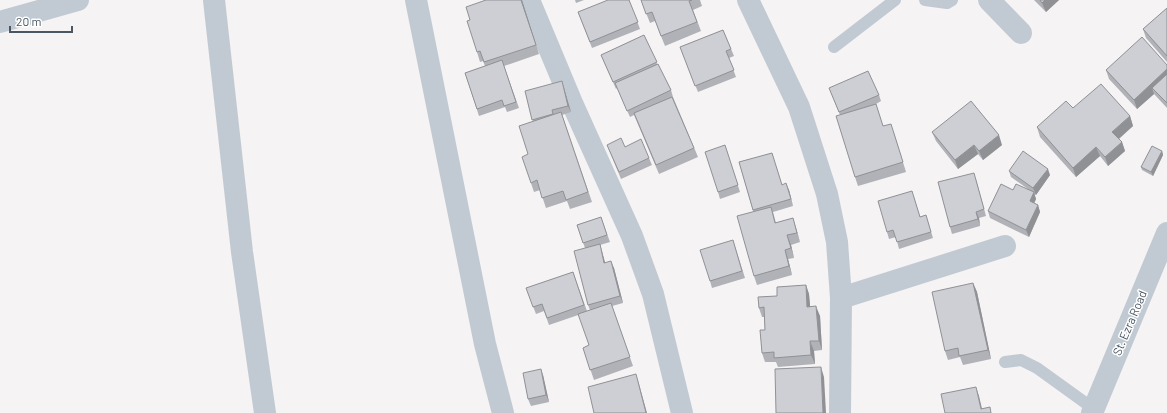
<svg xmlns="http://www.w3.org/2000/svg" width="1167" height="413" font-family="Barlow,sans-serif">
<rect width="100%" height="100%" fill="#f5f3f3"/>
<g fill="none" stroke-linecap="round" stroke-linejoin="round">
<g stroke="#c1cad2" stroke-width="12">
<path d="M925,0L947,3L952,0"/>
<path d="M834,47L895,0"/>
<path d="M1005,362L1021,360L1037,368L1094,409"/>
</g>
<g stroke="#c1cad2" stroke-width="22">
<path d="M214,0L242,252L265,413"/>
<path d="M416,0L485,344L503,413"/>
<path d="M529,0L572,103L632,236L653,294L682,413"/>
<path d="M748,0L799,107L827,194L837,242L841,298L840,413"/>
<path d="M989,0L1021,33"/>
<path d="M0,22L78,0"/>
<path d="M841,298L1005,246"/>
<path d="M1092,413L1167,233"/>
</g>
</g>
<g fill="#b0b2b7">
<path d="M522,0L539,54L504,66L519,108L507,112L505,107L479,116L465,73L485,66L483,61L480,62L477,52Z"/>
<path d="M575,0H584L576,3Z"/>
<path d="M629,0L640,29L592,48L578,12Z"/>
<path d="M641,0H700L702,6L693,10L701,31L665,46L655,21L650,23Z"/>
<path d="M1034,0H1059L1046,12Z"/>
<path d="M1167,8V62L1146,38L1143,29Z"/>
<path d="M723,30L734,56L729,58L736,77L698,92L680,47Z"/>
<path d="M644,35L657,64L671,90L673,97L698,157L659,174L634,115L630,117L617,88L616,89L601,55Z"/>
<path d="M1167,65V108L1155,95L1154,94L1137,109L1109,79L1106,70Z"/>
<path d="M564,88L571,112L562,115L592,202L570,209L567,201L546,208L540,190L534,192L531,183L528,154L533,121L525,91Z"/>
<path d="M829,88L879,95L881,101L876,104L883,126L894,133L906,172L858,186L855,177L840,115Z"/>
<path d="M1073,108L1130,116L1133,126L1119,139L1122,142L1125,151L1108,166L1100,156L1076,177L1040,137L1037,127Z"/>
<path d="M932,132L1002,145L983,160L978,154L958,169L936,141Z"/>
<path d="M607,145L625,147L649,158L652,165L621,179Z"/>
<path d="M725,145L740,192L720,199L718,192Z"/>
<path d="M1162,151L1163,155L1153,176L1142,170L1141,167Z"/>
<path d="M772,153L782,185L789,190L793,206L773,212L776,223L793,218L800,242L791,245L794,258L788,259L792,275L757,285L754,276L753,211L739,162Z"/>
<path d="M1009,171L1050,175L1036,195L1034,194L1036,199L1034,203L1038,205L1040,212L1029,237L990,218L988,211L1013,190L1028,189L1011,177Z"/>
<path d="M976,179L986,216L979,218L980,226L952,234L950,227Z"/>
<path d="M914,197L920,217L926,215L933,238L899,249L896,237L889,239L887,232Z"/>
<path d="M601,217L610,242L600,245L605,263L614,268L623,303L612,306L633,366L594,380L583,348L589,345L584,313L549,325L544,311L536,314L526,288L573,272L587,311L590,310L588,305L585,248L577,225Z"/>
<path d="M733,240L745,278L712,288L710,281Z"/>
<path d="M973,283L977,292L991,359L963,365L960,357L948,360L945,351Z"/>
<path d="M806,285L809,294L810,307L820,316L822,350L814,351L815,364L778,367L776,362H765L762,353L765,330L764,317H762L759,308L777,296Z"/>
<path d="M543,375L549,402L531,406L528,399Z"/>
</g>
<g fill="#909195">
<path d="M521,0H522L539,54Z"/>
<path d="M1045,0H1059L1046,12L1042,3Z"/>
<path d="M1167,69V82L1152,88L1154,94L1137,109L1134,100Z"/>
<path d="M562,81L564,88L571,112L568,106Z"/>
<path d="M1130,116L1133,126L1116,141L1112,132Z"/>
<path d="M999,135L1002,145L983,160L979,151Z"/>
<path d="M1122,142L1125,151L1108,166L1105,157Z"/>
<path d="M974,145L978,154L958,169L955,160Z"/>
<path d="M1096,147L1100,156L1076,177L1073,168Z"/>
<path d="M1162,151L1163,155L1153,176L1151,172Z"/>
<path d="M1048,169L1050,175L1036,195L1033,188Z"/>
<path d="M786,183L789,190L793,206L791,199Z"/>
<path d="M1034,192L1036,199L1032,208L1030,201Z"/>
<path d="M1038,205L1040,212L1029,237L1026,230Z"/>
<path d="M976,212L979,218L980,226Z"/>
<path d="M793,218L796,228L800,242L797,233Z"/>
<path d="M787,235L791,245L794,258L791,248Z"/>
<path d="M600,244L602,251L607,270L604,263Z"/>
<path d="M785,250L788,259L792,275L789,266Z"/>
<path d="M611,261L614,268L623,303L620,296Z"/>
<path d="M973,283L977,292L991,359L988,350Z"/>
<path d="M806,285L809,294L811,316L807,307Z"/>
<path d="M816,306L820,316L822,350L819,341Z"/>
<path d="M810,341L814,351L815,364L811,355Z"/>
<path d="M821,367L824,377L826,413H823Z"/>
<path d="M541,369L543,375L549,402L546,395Z"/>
<path d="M636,374L639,384L647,413H646Z"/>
<path d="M976,387L979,396L983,413L981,409Z"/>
</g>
<g fill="#cdcfd5" stroke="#909195">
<path d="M486,0H521L536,45L484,62L480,51L477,52L467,21L470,20L466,7Z"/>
<path d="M608,0H629L638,22L590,42L578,12Z"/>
<path d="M641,0H692L689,1L697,22L661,36L652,12L646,14Z"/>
<path d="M1040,0H1045L1042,3Z"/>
<path d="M1167,8V56L1143,29Z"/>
<path d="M723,30L731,49L726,51L734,70L695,86L680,47Z"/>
<path d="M644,35L657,62L613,82L601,55Z"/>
<path d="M1142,37L1167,65V69L1134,100L1106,70Z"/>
<path d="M502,60L516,102L504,106L502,100L477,109L465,73Z"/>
<path d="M658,64L671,90L627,111L615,83Z"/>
<path d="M868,71L879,95L839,112L829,88Z"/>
<path d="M1167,74V103L1152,88Z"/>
<path d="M562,81L568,106L552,110L553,114L532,120L525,91Z"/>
<path d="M1101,84L1130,116L1112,132L1122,142L1105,157L1096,147L1073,168L1037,127L1066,101L1073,108Z"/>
<path d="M672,97L694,148L656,165L634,113Z"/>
<path d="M971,101L999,135L979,151L974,145L955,160L932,132Z"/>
<path d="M876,104L883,126L891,124L903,162L855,177L836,116Z"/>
<path d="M561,112L588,192L566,200L563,191L542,198L537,180L531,183L522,157L528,154L519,126Z"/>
<path d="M621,138L625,147L641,139L649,158L619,172L607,145Z"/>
<path d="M725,145L738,185L718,192L705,152Z"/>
<path d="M1152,146L1162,151L1151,172L1141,167Z"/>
<path d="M1023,151L1048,169L1033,188L1009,171Z"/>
<path d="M772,153L782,185L786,183L791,199L753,210L739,162Z"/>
<path d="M974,173L984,209L976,212L978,219L950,227L938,182Z"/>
<path d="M1001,184L1013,190L1016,184L1034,192L1030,201L1038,205L1026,230L988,211Z"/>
<path d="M912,191L920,217L926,215L931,232L897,242L893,230L887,232L878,201Z"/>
<path d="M771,207L775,223L793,218L797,233L787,235L791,248L785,250L789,266L754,276L737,216Z"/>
<path d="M601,217L607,235L583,243L577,225Z"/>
<path d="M733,240L742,271L710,281L700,250Z"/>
<path d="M600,244L604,263L611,261L620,296L588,305L574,251Z"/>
<path d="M573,272L584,305L547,318L542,304L533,307L526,288Z"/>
<path d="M973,283L988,350L959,356L958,348L945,351L932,292Z"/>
<path d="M806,285L807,307L816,306L819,341H810L811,355L774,358V352L762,353L760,330H765L764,307L759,308L758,297L777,296V287Z"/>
<path d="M611,303L630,357L590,370L583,348L589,345L578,314Z"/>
<path d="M821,367L823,413H776L775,369Z"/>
<path d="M541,369L546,395L528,399L523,373Z"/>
<path d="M636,374L646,413H594L588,387Z"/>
<path d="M976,387L981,409L990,407L991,413H945L941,394Z"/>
</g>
<g text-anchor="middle" stroke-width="3" stroke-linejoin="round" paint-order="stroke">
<g font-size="12" fill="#4a5661" stroke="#fff">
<text transform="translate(1130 323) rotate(-67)" y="4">St. Ezra Road</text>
</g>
</g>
<path d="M10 26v6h62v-6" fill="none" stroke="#4a5661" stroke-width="2"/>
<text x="16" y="26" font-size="12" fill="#4a5661" stroke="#ffffff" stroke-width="3" paint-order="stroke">20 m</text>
</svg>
